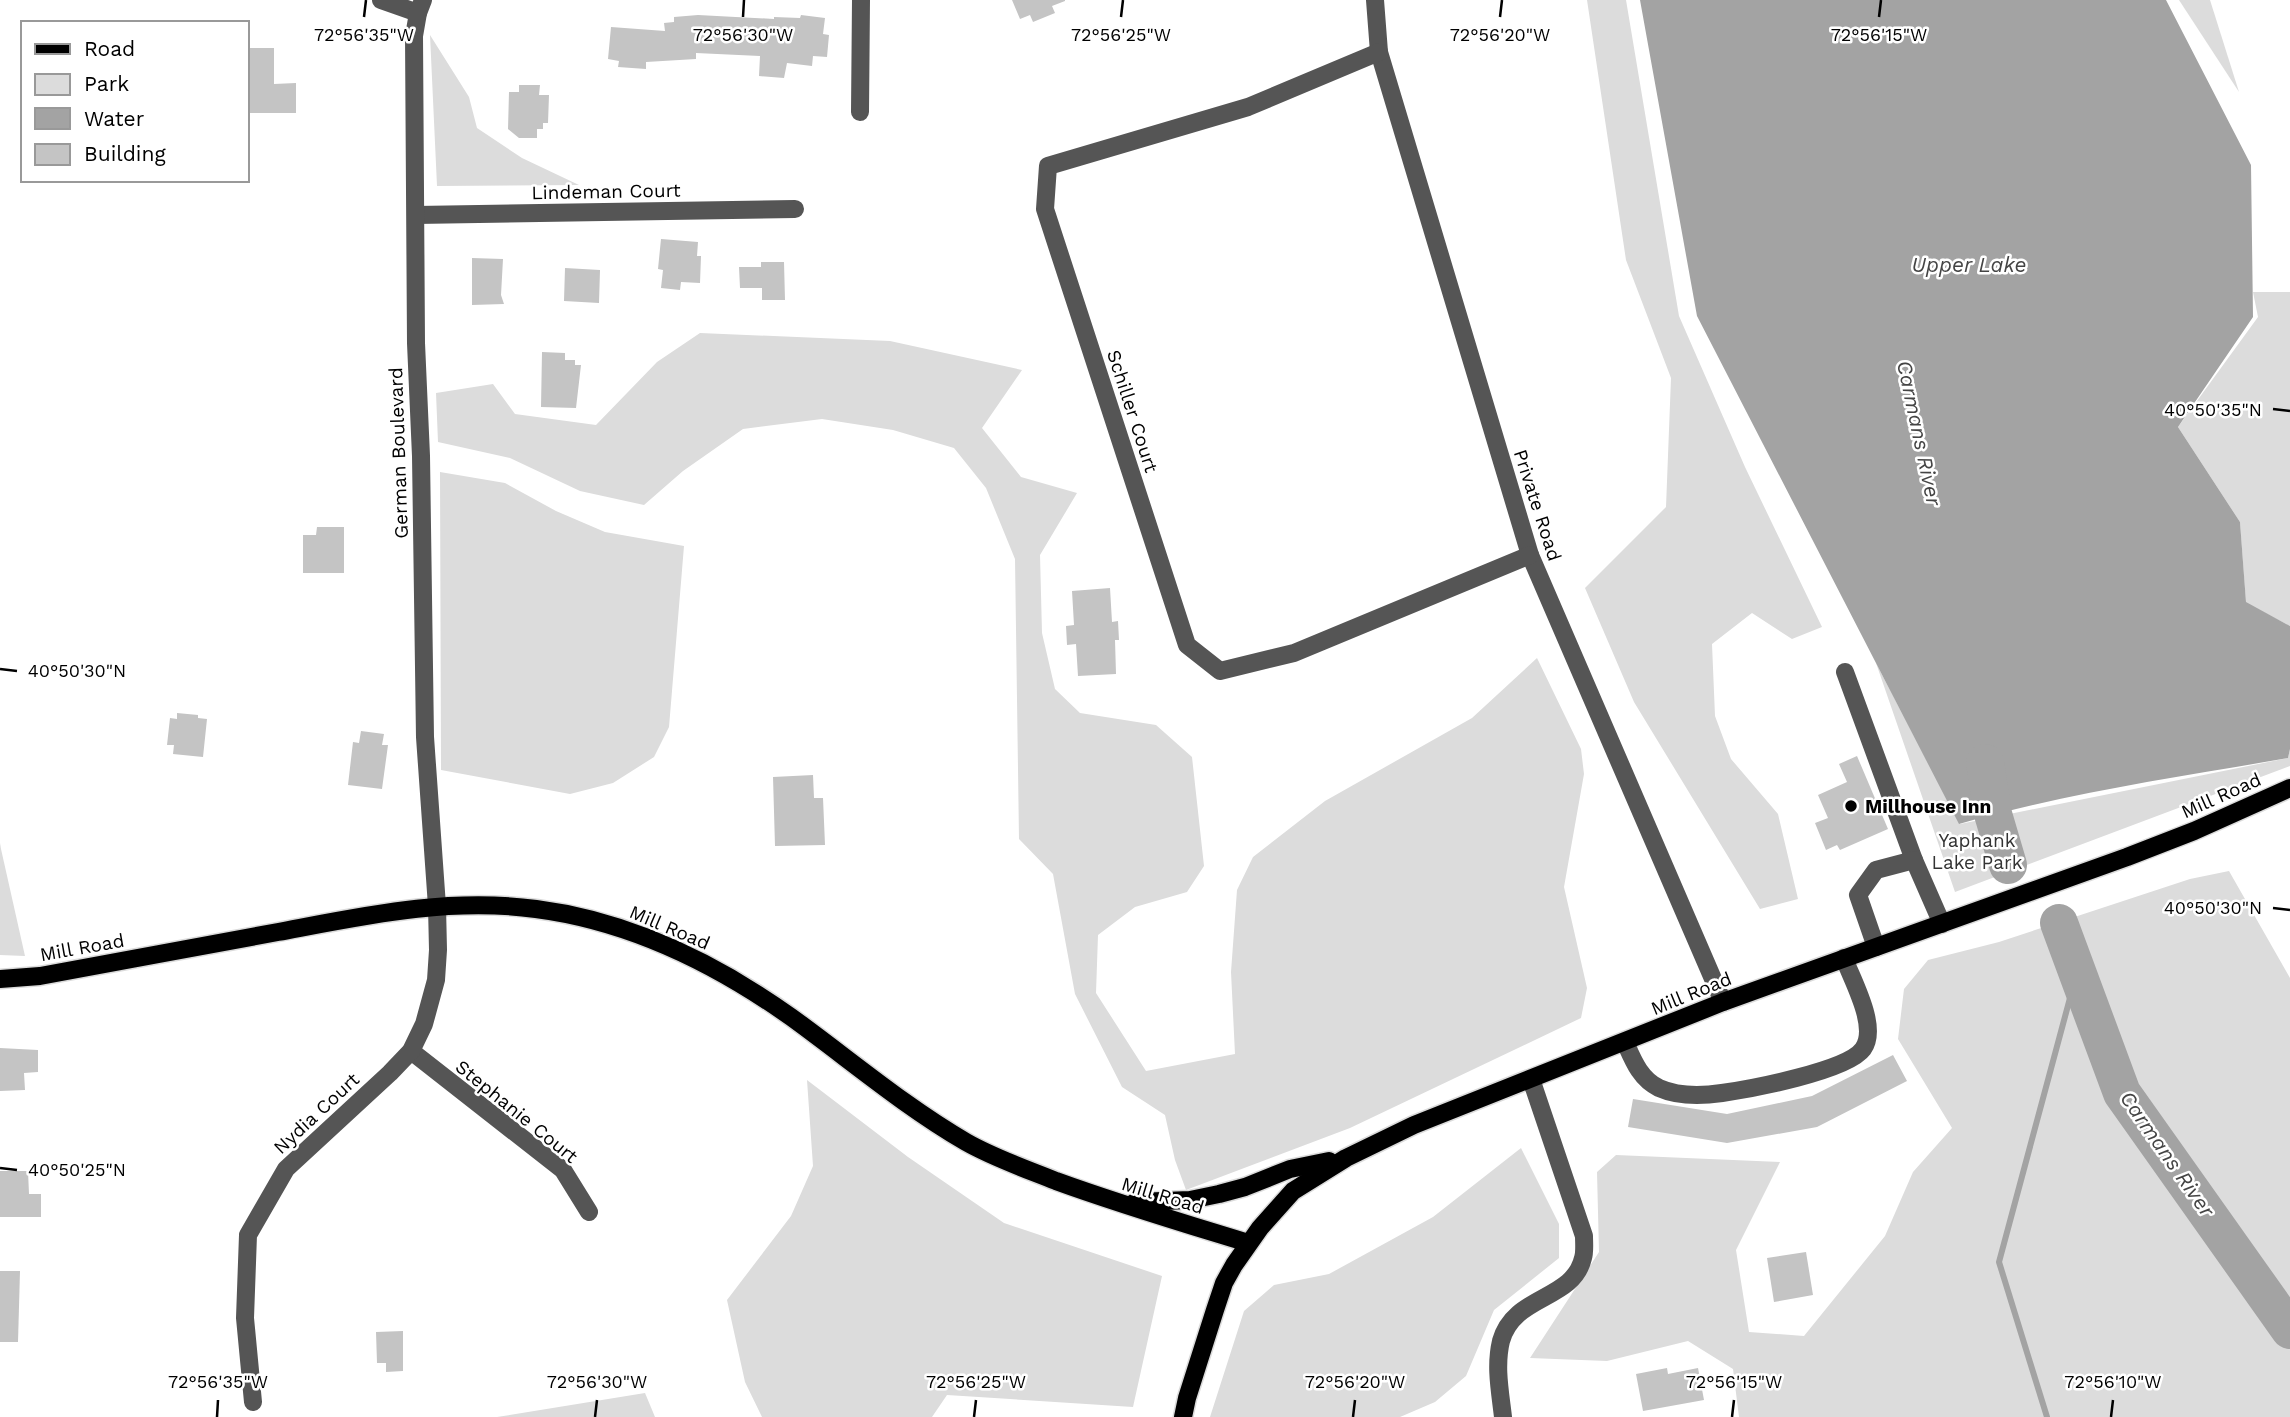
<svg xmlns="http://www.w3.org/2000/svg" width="2290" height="1417" font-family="'Work Sans',sans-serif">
<rect width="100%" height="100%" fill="#fff"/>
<g fill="#dcdcdc">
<path d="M1587,0H1626L1679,316L1745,467L1822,627L1792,639L1752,613L1712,644L1715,716L1731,759L1778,814L1798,899L1760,909L1634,702L1585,588L1666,507L1671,378L1626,260Z"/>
<path d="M2179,0H2210L2239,92Z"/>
<path d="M430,35L469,97L477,128L522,158L579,185L437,186Z"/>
<path d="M2253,292H2290V626L2246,603L2240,522L2178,427L2258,317Z"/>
<path d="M700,333L890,341L1022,370L982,428L1021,477L1077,493L1040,555L1042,633L1055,689L1080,713L1156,725L1192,757L1204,866L1187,892L1135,907L1098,935L1096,993L1146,1071L1235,1054L1231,972L1237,890L1253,857L1325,801L1472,718L1537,658L1581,749L1584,774L1564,887L1587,988L1581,1018L1350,1128L1186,1190L1175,1160L1165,1115L1122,1087L1075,994L1053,874L1019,839L1015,559L986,488L954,448L893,430L822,419L743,429L683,471L644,505L580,491L510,458L438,442L436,393L493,384L515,414L596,425L657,362Z"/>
<path d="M440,472L505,483L556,511L605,532L684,546L669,727L654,757L613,783L570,794L441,770Z"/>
<path d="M1876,663L1960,824L2288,758L2290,749V766L1955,892Z"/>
<path d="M0,843L1,849L25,956L0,955Z"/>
<path d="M2229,871L2290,978V1417H1739L1733,1369L1688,1341L1607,1361L1530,1358L1599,1252L1597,1172L1616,1155L1780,1162L1736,1250L1749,1332L1804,1336L1885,1236L1913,1172L1952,1128L1898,1039L1904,989L1928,960L1999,942L2190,879Z"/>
<path d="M807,1080L908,1157L1004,1223L1162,1276L1133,1407L947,1395L932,1417H762L745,1382L727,1300L791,1216L813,1166Z"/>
<path d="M1521,1148L1559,1224V1258L1494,1310L1466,1376L1435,1402L1400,1417H1210L1244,1311L1274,1285L1329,1274L1433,1217Z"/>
<path d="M645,1393L655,1417H497Z"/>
</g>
<path fill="#a3a3a3" d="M1640,0H2166L2251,165L2253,317L2178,427L2240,522L2246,602L2290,626V749L2288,758C2179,777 2066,793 1959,824L1697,316Z"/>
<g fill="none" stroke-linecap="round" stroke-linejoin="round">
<path stroke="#a3a3a3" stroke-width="6" d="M2047,1417L1999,1262L2077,972"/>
<g stroke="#a3a3a3" stroke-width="38">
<path d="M1985,763L1993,814L2008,865"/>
<path d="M2059,923L2122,1093L2290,1330"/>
</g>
</g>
<g fill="#c4c4c4">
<path d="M1012,0H1065V1L1052,6L1055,13L1033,22L1030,15L1020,19Z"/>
<path d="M698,15L774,19V17L800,18L801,15L825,18L823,34L829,35L827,57L813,56L812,66L787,63L784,78L759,76L760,56L696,53V59L646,62V69L618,67L619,61L608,59L611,27L665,31L664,23L674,22V17Z"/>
<path d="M247,48H274V84L296,83V113H247Z"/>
<path d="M519,85H540L539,95H549L548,123H543V129H537V138H519L508,129L509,92H519Z"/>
<path d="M661,239L698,242L697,256H701L700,283L681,282L680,290L661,288L663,270L658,269Z"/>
<path d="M472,258L503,259L501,295L504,304L472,305Z"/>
<path d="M761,262H784L785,300H762V288H740L739,267H761Z"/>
<path d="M565,268L600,270L599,303L564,301Z"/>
<path d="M542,352L565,353V360H575V365H581L576,408L541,407Z"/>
<path d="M317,527H344V573H303V535H316Z"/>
<path d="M1110,588L1112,622L1118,621L1119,640H1115L1116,674L1078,676L1076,644L1067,645L1066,626L1074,625L1072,591Z"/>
<path d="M177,713L198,715V718L207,719L203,757L173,754L174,745H167L170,718L177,719Z"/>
<path d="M361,731L384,734L382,745H388L382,789L348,785L353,742L359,743Z"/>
<path d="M1857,756L1888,829L1840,850L1837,845L1826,850L1815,823L1828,818L1818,795L1847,782L1839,764Z"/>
<path d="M813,775L814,798H823L825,845L775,846L773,777Z"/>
<path d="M0,1048L38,1050V1072L24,1073L25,1090L0,1091Z"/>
<path d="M1893,1055L1907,1081L1817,1127L1727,1143L1628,1127L1633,1099L1727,1114L1812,1096Z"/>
<path d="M0,1171H28L29,1194H41V1217H0Z"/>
<path d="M1806,1252L1813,1295L1774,1302L1767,1258Z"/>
<path d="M0,1271H20L18,1342H0Z"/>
<path d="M403,1331V1371L386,1372V1363H377L376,1332Z"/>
<path d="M1667,1368L1668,1374L1698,1368L1704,1400L1643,1411L1636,1374Z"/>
</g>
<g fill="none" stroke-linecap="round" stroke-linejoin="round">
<defs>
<g id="major">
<path d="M0,979L40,976C119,961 199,947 278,932C363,916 448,897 536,909C629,921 715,963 791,1017C849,1059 904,1106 966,1142C994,1158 1026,1169 1056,1181C1119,1204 1183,1223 1248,1243"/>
<path d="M1135,1202L1190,1200L1219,1194L1245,1187L1290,1169L1329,1161"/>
<path d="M1183,1417L1187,1398L1215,1310L1224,1283L1234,1265L1260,1228L1293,1191L1346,1158L1414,1125L1723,1002L2127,857L2194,831L2290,788"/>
</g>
</defs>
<use href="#major" stroke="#dbdbdb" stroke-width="21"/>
<g stroke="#555" stroke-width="18">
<path d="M381,0L418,13"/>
<path d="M1375,0L1379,52L1530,555L1723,1002"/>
<path d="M1379,52L1248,107L1048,166L1045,209L1187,645L1220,671L1294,653L1530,555"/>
<path d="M860,112L861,0"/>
<path d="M416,215L795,209"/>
<path d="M1845,672L1914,860"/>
<path d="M1876,947L1858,895L1876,870L1914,860L1942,924"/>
<path d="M1625,1042C1633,1060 1640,1079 1659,1088C1677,1096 1702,1096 1722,1093C1750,1089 1847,1071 1863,1049C1879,1027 1852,980 1844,958"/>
<path d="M411,1051L563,1170L589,1212"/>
<path d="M253,1402L245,1318L248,1235L286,1169L390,1073L411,1051L424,1024L436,980L438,950L437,906L425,737L421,456L416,343L414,36L418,13L423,0"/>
<path d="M1503,1417C1500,1391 1495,1366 1501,1341C1514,1294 1573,1301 1583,1258C1585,1252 1584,1243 1584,1236L1531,1079"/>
</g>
<use href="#major" stroke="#000" stroke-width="18"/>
</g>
<path fill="none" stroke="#000" stroke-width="2.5" d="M364,17L366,0M743,17L744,0M1121,17L1123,0M1500,17L1502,0M1879,17L1881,0M2273,409L2290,411M0,669L17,671M2273,908L2290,910M0,1168L17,1170M217,1417L218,1400M595,1417L597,1400M974,1417L976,1400M1353,1417L1355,1400M1732,1417L1734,1400M2111,1417L2113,1400"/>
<circle fill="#000" stroke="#fff" stroke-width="2.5" cx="1851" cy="806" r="7"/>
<g text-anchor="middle" stroke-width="5" stroke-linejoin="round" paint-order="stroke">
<g font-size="19" fill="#000" stroke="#fff">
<text transform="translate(606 191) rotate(-1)" y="7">Lindeman Court</text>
<text transform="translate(1133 411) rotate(72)" y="7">Schiller Court</text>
<text transform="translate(398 453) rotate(-92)" y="7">German Boulevard</text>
<text transform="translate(1538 505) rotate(72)" y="7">Private Road</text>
<text transform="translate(2221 795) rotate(-24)" y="7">Mill Road</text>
<text transform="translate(670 927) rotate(23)" y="7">Mill Road</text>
<text transform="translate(82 947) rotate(-10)" y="7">Mill Road</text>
<text transform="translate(1691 993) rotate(-22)" y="7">Mill Road</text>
<text transform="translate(517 1111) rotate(39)" y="7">Stephanie Court</text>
<text transform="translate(316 1113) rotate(-43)" y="7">Nydia Court</text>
<text transform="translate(1163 1195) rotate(17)" y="7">Mill Road</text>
</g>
<g font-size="19" font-weight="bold" fill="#000" stroke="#fff" text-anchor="start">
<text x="1865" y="813">Millhouse Inn</text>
</g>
<g font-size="19" fill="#333" stroke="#fff">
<text x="1977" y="847">Yaphank<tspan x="1977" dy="22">Lake Park</tspan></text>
</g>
<g font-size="21" font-style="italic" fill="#444" stroke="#fff">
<text x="1969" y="272">Upper Lake</text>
<text transform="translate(1919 433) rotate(78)" y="7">Carmans River</text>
<text transform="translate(2167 1154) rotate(55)" y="7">Carmans River</text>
</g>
</g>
<g font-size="18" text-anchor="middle" fill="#000" stroke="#fff" stroke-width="5" stroke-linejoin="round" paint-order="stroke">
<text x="364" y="41">72°56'35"W</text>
<text x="743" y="41">72°56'30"W</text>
<text x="1121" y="41">72°56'25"W</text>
<text x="1500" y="41">72°56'20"W</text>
<text x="1879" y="41">72°56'15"W</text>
<text x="2213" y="416">40°50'35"N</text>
<text x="77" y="677">40°50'30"N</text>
<text x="2213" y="914">40°50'30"N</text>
<text x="77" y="1176">40°50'25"N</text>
<text x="218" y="1388">72°56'35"W</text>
<text x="597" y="1388">72°56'30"W</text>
<text x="976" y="1388">72°56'25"W</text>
<text x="1355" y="1388">72°56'20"W</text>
<text x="1734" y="1388">72°56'15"W</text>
<text x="2113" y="1388">72°56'10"W</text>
</g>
<rect x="21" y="21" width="228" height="161" fill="#ffffff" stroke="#999999" stroke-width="2"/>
<rect x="35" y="44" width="35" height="10" fill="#000000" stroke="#999999" stroke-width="2"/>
<text x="84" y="56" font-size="21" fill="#000000">Road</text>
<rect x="35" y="74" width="35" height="21" fill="#dcdcdc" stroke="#999999" stroke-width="2"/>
<text x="84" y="91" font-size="21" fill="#000000">Park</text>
<rect x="35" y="108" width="35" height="21" fill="#a3a3a3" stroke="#999999" stroke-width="2"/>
<text x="84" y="126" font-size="21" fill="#000000">Water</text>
<rect x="35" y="144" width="35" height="21" fill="#c4c4c4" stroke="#999999" stroke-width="2"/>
<text x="84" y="161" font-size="21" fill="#000000">Building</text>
</svg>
